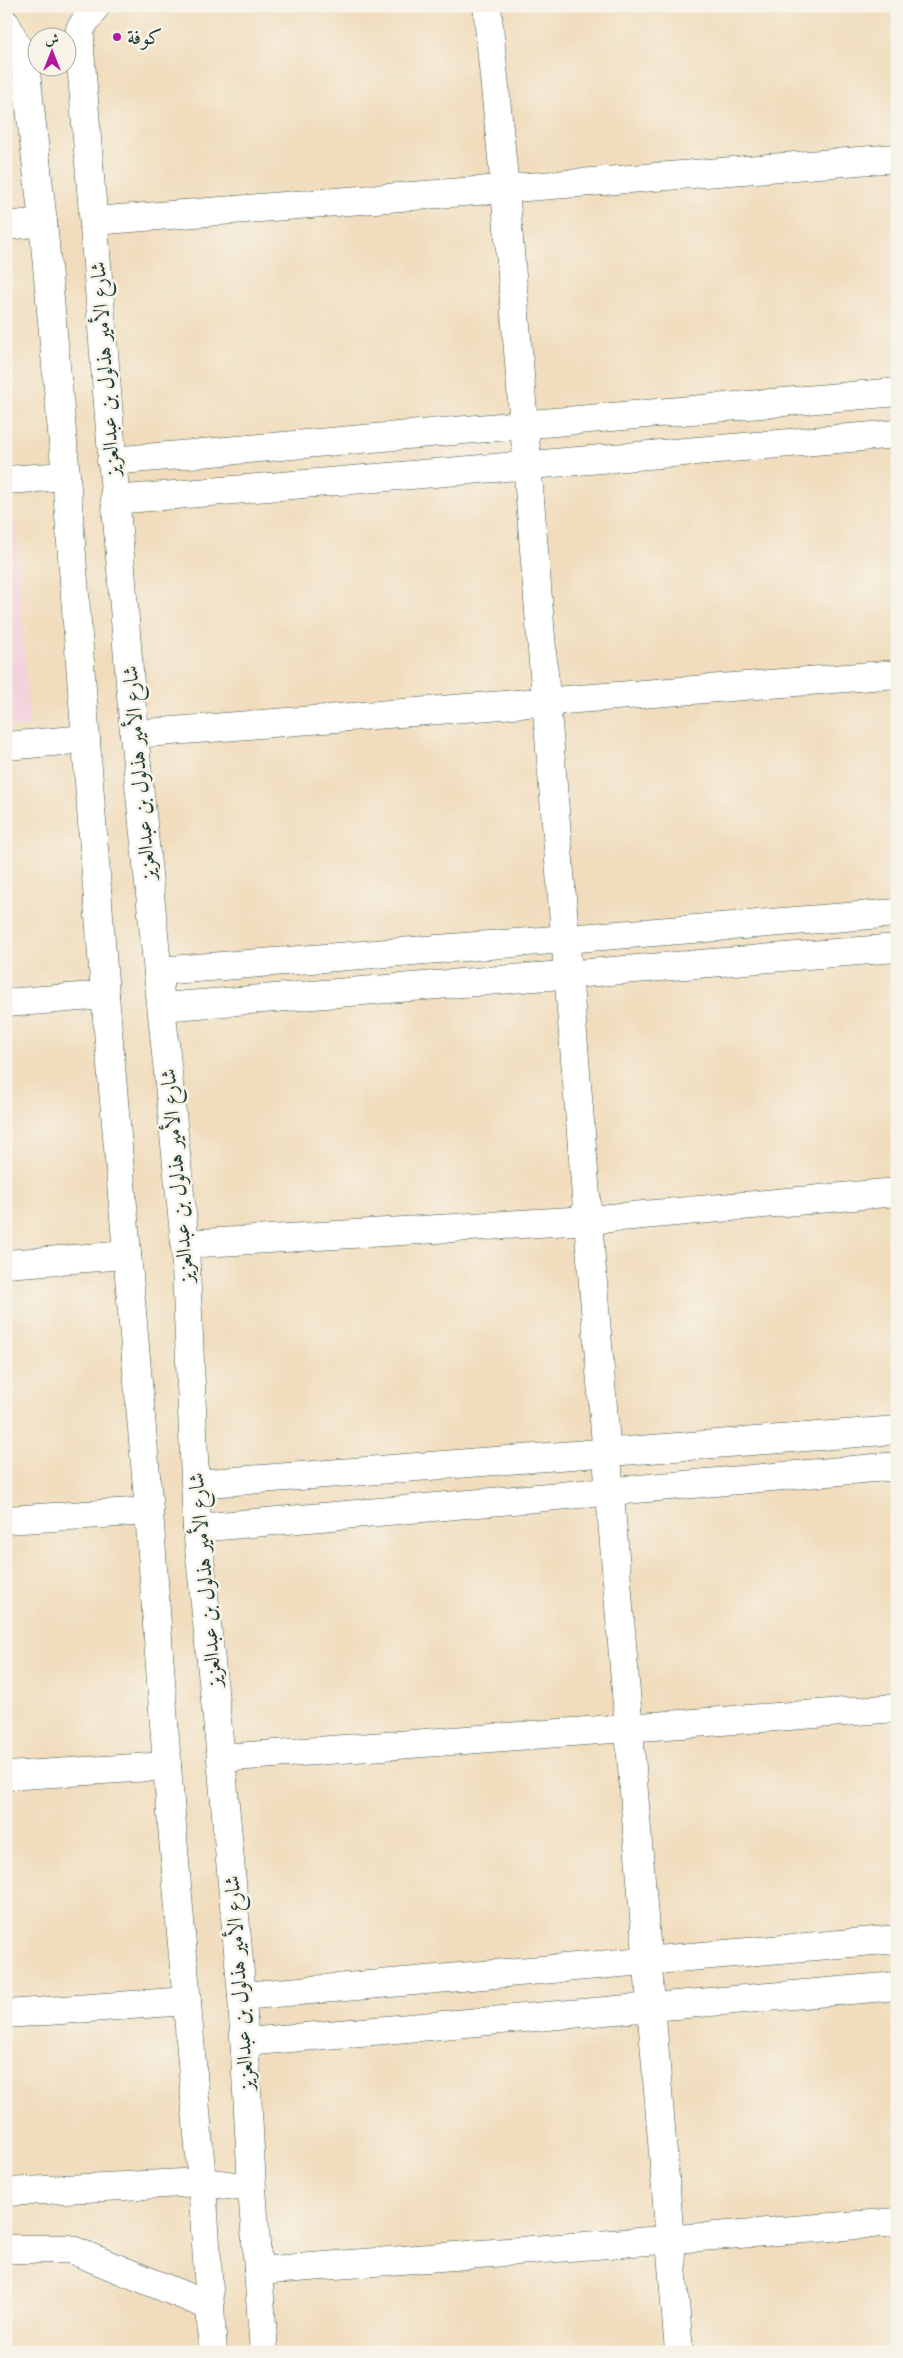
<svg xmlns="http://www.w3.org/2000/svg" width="903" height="2358" font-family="Cardo,Amiri,serif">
<rect width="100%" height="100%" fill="#f7f3e8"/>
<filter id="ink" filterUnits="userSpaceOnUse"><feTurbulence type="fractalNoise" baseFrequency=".02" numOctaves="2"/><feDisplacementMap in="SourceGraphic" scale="10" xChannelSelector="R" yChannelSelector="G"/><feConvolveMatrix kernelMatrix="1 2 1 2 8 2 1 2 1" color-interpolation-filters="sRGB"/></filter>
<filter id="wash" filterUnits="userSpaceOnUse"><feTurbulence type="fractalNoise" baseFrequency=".0096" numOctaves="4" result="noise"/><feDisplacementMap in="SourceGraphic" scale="20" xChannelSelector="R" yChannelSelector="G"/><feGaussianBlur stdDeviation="1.12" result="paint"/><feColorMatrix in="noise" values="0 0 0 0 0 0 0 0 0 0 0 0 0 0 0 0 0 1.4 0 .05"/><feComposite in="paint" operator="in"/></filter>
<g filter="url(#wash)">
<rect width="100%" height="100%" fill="#f1ddbd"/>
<path fill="#f4cfdd" d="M6,525H16L29,727L6,728Z"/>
</g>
<g filter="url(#ink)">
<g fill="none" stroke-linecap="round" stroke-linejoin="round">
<defs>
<g id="minor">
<path d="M96,6L80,29V49L134,734L185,1244L197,1528L221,1758L242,1996L252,2188L264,2352"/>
<path d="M487,6L505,189L679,2352"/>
<path d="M6,24L25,63L43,222L66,476L105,995L149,1511L167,1766L202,2182L213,2352"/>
<path d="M94,221L897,158"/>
<path d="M6,226L43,222"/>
<path d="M111,461L897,392"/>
<path d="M6,480L66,476"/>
<path d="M115,500L897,434"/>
<path d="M134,734L897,674"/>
<path d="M6,746L86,739"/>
<path d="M158,971L897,913"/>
<path d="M6,1003L105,995"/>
<path d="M162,1007L897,948"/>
<path d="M185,1244L588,1220L897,1192"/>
<path d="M6,1264L127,1255"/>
<path d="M196,1484L897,1430"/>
<path d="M6,1520L149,1511"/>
<path d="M197,1528L897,1466"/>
<path d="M221,1758L897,1708"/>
<path d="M6,1776L167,1766"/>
<path d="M242,1996L897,1939"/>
<path d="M6,2014L187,2001"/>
<path d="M245,2042L897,1986"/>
<path d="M6,2192L202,2182L252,2188"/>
<path d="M6,2249H70L209,2306"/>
<path d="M258,2271L897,2222"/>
</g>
</defs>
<use href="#minor" stroke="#3e5549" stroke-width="29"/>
<use href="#minor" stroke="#fff" stroke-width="28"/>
</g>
</g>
<circle fill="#b5179e" stroke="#f7f3e8" stroke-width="2" cx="117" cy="37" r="5"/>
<g text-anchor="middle" stroke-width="5" stroke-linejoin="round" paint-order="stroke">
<g font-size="21" fill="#1f3d34" stroke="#f7f3e8" text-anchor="start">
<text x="127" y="44">كوفة</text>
</g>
<g font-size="21" fill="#1f3d34" stroke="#f7f3e8">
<text transform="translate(105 369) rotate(-94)" y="7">شارع الأمير هذلول بن عبدالعزيز</text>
<text transform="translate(139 773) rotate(-95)" y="7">شارع الأمير هذلول بن عبدالعزيز</text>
<text transform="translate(177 1176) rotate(-95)" y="7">شارع الأمير هذلول بن عبدالعزيز</text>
<text transform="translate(205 1580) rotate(-95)" y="7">شارع الأمير هذلول بن عبدالعزيز</text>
<text transform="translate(239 1983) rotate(-94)" y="7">شارع الأمير هذلول بن عبدالعزيز</text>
</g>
</g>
<rect width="903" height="2358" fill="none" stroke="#f7f3e8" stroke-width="25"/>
<g transform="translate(52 52)"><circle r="24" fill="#f7f3e8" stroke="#a1aaa0"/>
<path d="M0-4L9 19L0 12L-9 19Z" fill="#b5179e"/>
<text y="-8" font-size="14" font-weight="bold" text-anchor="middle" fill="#1f3d34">ش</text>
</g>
</svg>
